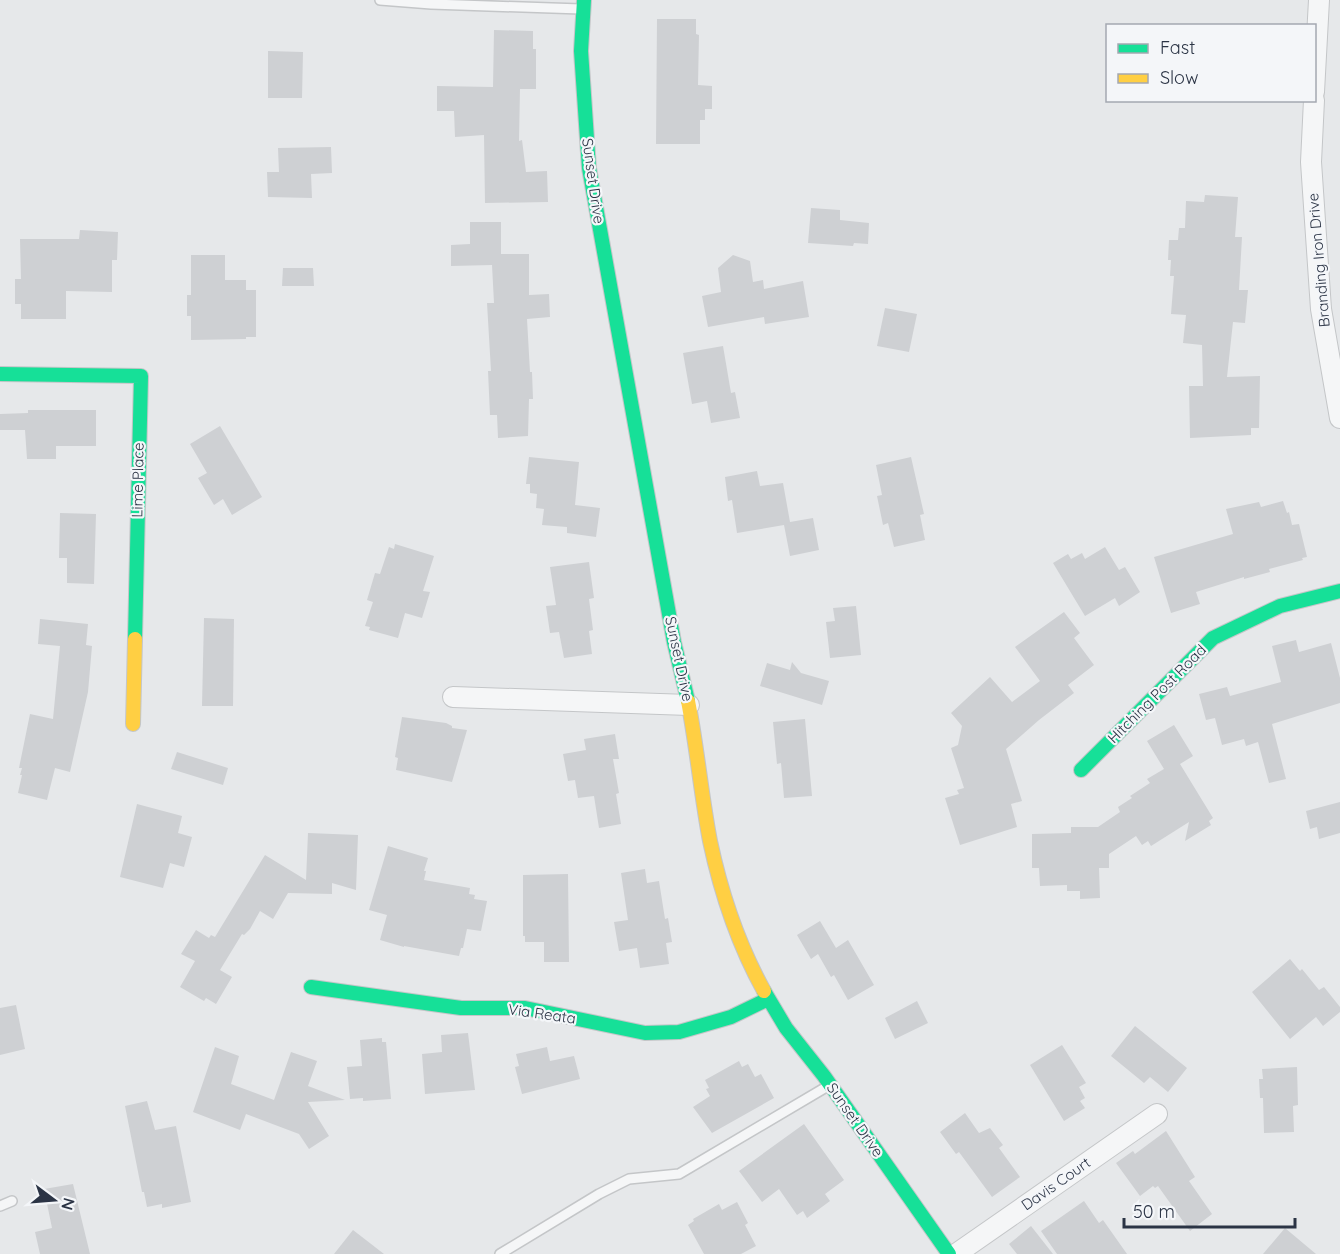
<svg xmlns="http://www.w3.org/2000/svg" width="1340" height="1254" font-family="Quicksand,sans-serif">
<rect width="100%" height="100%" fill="#e6e8ea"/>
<g fill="#ced0d3">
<path d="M657,19H696V34L699,35L698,85L712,86V109H705V120H700V144H656Z"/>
<path d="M494,30L533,31V49H536V89H520L519,141L522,140L526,172L547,171L548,202L485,203L484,135L455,137L454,111H437V86L493,87Z"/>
<path d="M268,51L303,52L302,98H268Z"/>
<path d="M331,147L332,173L311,174L312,198L268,197L267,172H279L278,148Z"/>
<path d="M1205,195L1238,197L1235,237H1242L1239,290H1248L1245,323L1233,322L1227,377L1260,376L1259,428H1251V435L1190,438L1189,386H1203L1202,345L1183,343L1186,315L1171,314L1174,276H1170L1171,260H1168L1169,240H1178L1179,228H1185L1186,201L1204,202Z"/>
<path d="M811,208L840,210V220L869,223L868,244L854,243L853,246L808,243Z"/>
<path d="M470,222H501V254H529V295L549,294L550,317L527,319L530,372H532L533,399H529L528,436L498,438L497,415H490L488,371H491L487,303H494L492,265L451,266V245L470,244Z"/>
<path d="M80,230L118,232L117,260H112V292L66,291V319H21V304H15V279H21L20,239H79Z"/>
<path d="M191,255H225V280H246V290H256V337H246V339L191,340V316H187V295H191Z"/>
<path d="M733,255L750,261L753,282L763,280L764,289L803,281L809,317L765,324L764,317L708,327L702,296L721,292L718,268Z"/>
<path d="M283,268H313L314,286H282Z"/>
<path d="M885,308L917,314L909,352L877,346Z"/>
<path d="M723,346L731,393L735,392L740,418L711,423L707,401L692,404L683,353Z"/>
<path d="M28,410H96V446H56V459H27L25,430H0V414L28,413Z"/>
<path d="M220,426L262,497L232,515L223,499L214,505L198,478L207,473L190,444Z"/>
<path d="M529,457L579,462L575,505L600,508L596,537L567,533V527L542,525L544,509L536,508L537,494L530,493V484H526Z"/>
<path d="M911,457L924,514L920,515L925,540L894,547L888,523L883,525L877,496L882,495L876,465Z"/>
<path d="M757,471L760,486L783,483L790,522L813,518L819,550L790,556L784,525L737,533L732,500L728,501L725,477Z"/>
<path d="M1283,501L1287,513L1289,512L1292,525L1299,524L1307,557L1302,558L1303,560L1269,569L1270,572L1244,579V577L1196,592L1200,604L1171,613L1154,557L1233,534L1226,509L1259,502L1261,507Z"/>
<path d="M60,513L96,514L94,584L67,583V558H59Z"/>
<path d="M395,544L434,556L423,591L430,592L422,618L405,613L398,638L369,630L370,627L365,626L373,602L367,600L375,573L380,574L389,547L394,549Z"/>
<path d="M1105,547L1119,570L1125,567L1140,592L1119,606L1115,598L1085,616L1053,563L1068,554L1071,559L1082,553L1085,559Z"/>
<path d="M589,562L594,598L589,599L593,630L589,631L592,654L564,658L559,632L550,633L546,606L556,605L550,567Z"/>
<path d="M856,606L861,655L830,658L826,622L835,621L833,608Z"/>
<path d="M1064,612L1080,633L1074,638L1094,665L1068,685L1074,693L1039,720L1006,749L1022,801L1011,804L1017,827L960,845L945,798L959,794L957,790L964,788L951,748L958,745L962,726L951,713L990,677L1012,702L1040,681L1015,647Z"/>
<path d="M204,618L234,619L233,706H202Z"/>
<path d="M40,619L88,624L86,645L92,646L88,692L70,772L55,768L47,800L18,793L22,775H20L22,768H19L30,714L53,719L60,646L38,644Z"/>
<path d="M1296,640L1299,652L1331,643L1340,678V703L1272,724L1286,779L1269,783L1258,742L1246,746L1244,739L1222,745L1215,718L1206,720L1199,694L1227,687L1230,696L1281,682L1272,646Z"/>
<path d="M792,662L801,673L829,681L822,705L760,686L767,663L790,670Z"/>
<path d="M402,717L446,723L452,726V728L467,730L452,782L396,770L398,758L395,757Z"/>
<path d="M805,719L812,796L784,798L781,763L777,764L773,722Z"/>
<path d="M1174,725L1193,756L1180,764L1213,818L1209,821L1211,825L1185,841L1189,822L1151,846L1148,841L1142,845L1136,836L1109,854V868H1099L1100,898L1080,899V891H1067V885L1040,886L1039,868H1032V834L1071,833V827H1098L1120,812L1118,807L1132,798L1130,796L1150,783L1147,779L1164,769L1147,741Z"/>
<path d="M615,734L619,759H613L619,793L616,794L621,824L599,828L594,796L578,798L575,780L568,781L563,754L586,750L584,739Z"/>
<path d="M177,752L228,768L223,785L171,769Z"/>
<path d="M1340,802V833L1319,839L1317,827L1310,829L1306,811Z"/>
<path d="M137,804L182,816L178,833L192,837L184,867L170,863L163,888L120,877Z"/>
<path d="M308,833L358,835L356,890L332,883V894L288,893L273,919L260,911L250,929L244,935L242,934L220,970L232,977L216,1004L206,998L204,1001L180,987L195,961L181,954L196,930L209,938L211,935L215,937L265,855L306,880Z"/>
<path d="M388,846L428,858L424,871H426L424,880L470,888L469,894L475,895L474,899L487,901L481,931L467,929L463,948H461L459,956L404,946V947L380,940L387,915L369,910Z"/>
<path d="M645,869L647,883L659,881L665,919L668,918L672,942L666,943L669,964L640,968L637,948L619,951L614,922L628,920L621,873Z"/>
<path d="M568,874L569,962H544V942H525V936H523V875Z"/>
<path d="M820,921L836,948L848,940L874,985L848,1000L834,975L831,977L818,954L811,959L797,935Z"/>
<path d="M1290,959L1300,971L1302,969L1319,990L1324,987L1340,1007V1012L1323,1026L1316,1017L1290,1039L1252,992Z"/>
<path d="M917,1001L928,1023L895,1039L885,1018Z"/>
<path d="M16,1005L25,1049L0,1055V1008Z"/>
<path d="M1135,1026L1187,1068L1168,1092L1150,1077L1144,1083L1111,1056Z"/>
<path d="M468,1033L475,1090L425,1094L422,1054L442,1052L441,1035Z"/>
<path d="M382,1038V1042H386L391,1099L363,1101V1098L350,1099L347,1067L362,1066L360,1040Z"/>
<path d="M1062,1045L1086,1083L1079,1087L1085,1098L1080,1101L1085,1108L1064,1121L1030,1065Z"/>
<path d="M215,1047L239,1056L231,1084L274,1100L291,1052L317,1061L308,1086L345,1100L308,1102L329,1136L309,1149L299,1134L246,1114L240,1130L193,1112Z"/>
<path d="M547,1047L550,1061L574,1056L580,1079L522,1094L515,1067L519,1066L516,1054Z"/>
<path d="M739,1061L742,1067L748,1064L755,1077L761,1074L774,1098L712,1133L693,1107L710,1096L706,1089L709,1088L705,1080Z"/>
<path d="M1297,1067L1298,1105L1293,1106L1294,1132L1264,1133L1263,1098H1260L1259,1079H1263L1262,1069Z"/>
<path d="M147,1101L155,1130L176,1126L191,1202L162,1208V1204L147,1207L144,1192H142L125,1106Z"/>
<path d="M965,1113L979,1133L990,1128L1003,1145L999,1148L1020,1177L992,1197L959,1152L956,1154L940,1132Z"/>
<path d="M804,1124L844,1180L825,1194L830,1201L807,1218L803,1211L797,1215L779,1189L762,1202L739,1171Z"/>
<path d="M1166,1131L1195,1177L1189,1181L1212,1214L1190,1231L1158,1186L1155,1188L1153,1186L1140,1196L1116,1163L1133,1151L1135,1154Z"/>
<path d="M73,1184L90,1254H40L35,1232L52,1228L44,1189Z"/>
<path d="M1084,1201L1099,1223L1103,1220L1127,1254H1057L1041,1231Z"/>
<path d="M737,1202L748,1223L745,1225L756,1246L741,1254H704L688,1225L694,1221L693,1219L719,1204L722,1210Z"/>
<path d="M1031,1226L1053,1254H1017L1009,1244Z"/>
<path d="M1285,1228L1316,1254H1263Z"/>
<path d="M353,1230L384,1254H334Z"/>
</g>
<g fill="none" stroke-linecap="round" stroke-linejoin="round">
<defs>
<g id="lane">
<path d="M380,0L431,4L581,9"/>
<path d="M0,1206L12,1201"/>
<path d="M500,1254L599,1194L629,1179L679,1174L828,1086"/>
</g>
<g id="street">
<path d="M1314,92L1319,0"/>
<path d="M1314,100L1311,162L1321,309L1340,418"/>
<path d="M453,697L689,705"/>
<path d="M956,1254L1157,1114"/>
</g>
<g id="fast">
<path d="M584,0L581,51L589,168L674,642L688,701"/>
<path d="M0,374L141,376L135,639"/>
<path d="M1081,770L1213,638L1280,606L1340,591"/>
<path d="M311,987L461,1008H525L645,1033L679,1032L731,1017L768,999"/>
<path d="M764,991L786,1028L824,1076L949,1254"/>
</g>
<g id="slow">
<path d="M688,701C697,747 701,794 710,841C721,893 738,944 764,991"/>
<path d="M133,724L135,639"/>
</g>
</defs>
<use href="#lane" stroke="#c4c6c8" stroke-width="12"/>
<use href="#street" stroke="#c4c6c8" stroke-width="22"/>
<use href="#fast" stroke="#c4c6c8" stroke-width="16"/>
<use href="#slow" stroke="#c4c6c8" stroke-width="16"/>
<use href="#lane" stroke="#f5f6f7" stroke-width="9"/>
<use href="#street" stroke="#f5f6f7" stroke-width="20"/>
<use href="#fast" stroke="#16e098" stroke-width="14"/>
<use href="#slow" stroke="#ffcf43" stroke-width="14"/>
</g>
<g text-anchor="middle" stroke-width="4.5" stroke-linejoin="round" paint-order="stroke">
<g font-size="15" fill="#2b3445" stroke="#f4f6f9">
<text transform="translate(593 181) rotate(82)" y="5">Sunset Drive</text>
<text transform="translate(1319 260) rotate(-95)" y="5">Branding Iron Drive</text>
<text transform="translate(138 480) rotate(-89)" y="5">Lime Place</text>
<text transform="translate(679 659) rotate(78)" y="5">Sunset Drive</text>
<text transform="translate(1157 694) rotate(-45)" y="5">Hitching Post Road</text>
<text transform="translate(542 1014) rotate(8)" y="5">Via Reata</text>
<text transform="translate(855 1120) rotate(55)" y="5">Sunset Drive</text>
<text transform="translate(1056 1184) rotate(-35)" y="5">Davis Court</text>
</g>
</g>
<rect x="1106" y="24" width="210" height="78" fill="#f4f6f9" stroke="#a4a8b1" stroke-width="1.5"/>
<rect x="1118" y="44" width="30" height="9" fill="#16e098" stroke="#a4a8b1" stroke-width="1.5"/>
<text x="1160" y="54" font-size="18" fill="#2b3445">Fast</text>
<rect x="1118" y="74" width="30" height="9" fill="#ffcf43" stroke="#a4a8b1" stroke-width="1.5"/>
<text x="1160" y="84" font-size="18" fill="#2b3445">Slow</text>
<g transform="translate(54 1200) rotate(106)" stroke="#f4f6f9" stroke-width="4.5" paint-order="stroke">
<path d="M0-4.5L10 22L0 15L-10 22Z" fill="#2b3445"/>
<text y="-9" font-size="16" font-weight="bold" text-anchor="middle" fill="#2b3445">N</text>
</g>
<path d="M1124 1218v9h171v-9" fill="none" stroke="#2b3445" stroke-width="3"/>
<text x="1133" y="1218" font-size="18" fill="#2b3445" stroke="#f4f6f9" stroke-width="4.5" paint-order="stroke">50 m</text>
</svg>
